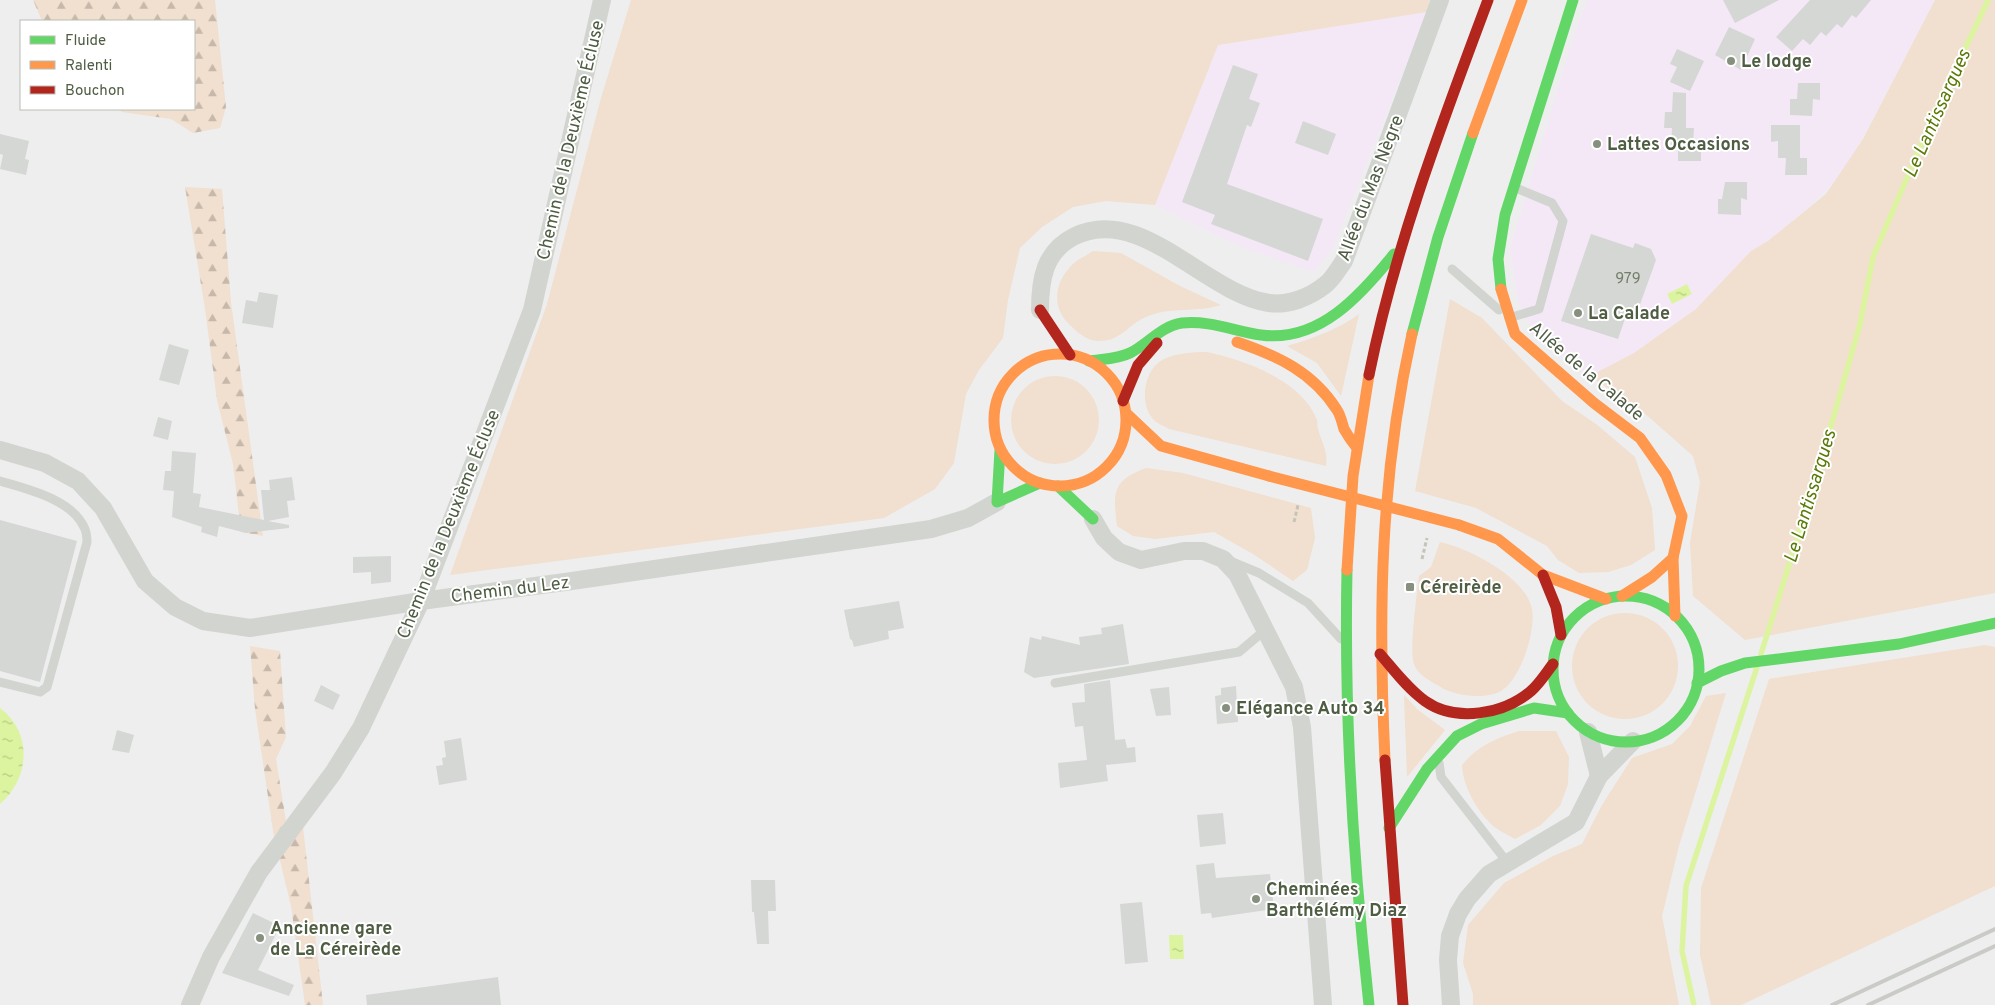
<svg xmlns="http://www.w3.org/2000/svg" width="1995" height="1005" font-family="Overpass,sans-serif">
<defs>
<pattern id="forest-firs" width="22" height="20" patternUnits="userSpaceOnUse" patternTransform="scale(1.25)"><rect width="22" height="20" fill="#f1dfcf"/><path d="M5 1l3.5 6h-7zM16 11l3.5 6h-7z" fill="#c6b8aa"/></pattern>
<pattern id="water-ripples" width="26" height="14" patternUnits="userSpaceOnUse" patternTransform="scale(1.25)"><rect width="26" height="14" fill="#dcf49f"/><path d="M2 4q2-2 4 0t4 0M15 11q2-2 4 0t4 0" fill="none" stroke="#b5c983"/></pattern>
</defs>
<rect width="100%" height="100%" fill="#eeeeef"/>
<g fill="#f4e8f7">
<path d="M1587,0H1935L1851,160L1836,180L1811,205L1768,241L1751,251L1696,309L1634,353L1590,376L1537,337L1518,301L1510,249L1572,41Z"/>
<path d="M1427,12L1332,250L1314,272L1241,247L1155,205L1218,45Z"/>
</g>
<g fill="#f1dfcf">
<path d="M631,0H1430L1427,12L1218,45L1155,205L1106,201L1073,207L1042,227L1020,248L1008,300L1003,338L979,370L966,394L954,463L935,489L884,518L450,575L547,304L601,98Z"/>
<path d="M1935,0H1995V593L1745,640L1693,596L1690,543L1700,482L1693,456L1642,411L1590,376L1634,353L1696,309L1751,251L1768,241L1826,194L1863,139Z"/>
<path d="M1093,251L1121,253L1180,286L1221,305C1197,313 1170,306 1146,317C1127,325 1121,342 1097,341C1088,341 1077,332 1071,326C1052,309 1053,285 1071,266C1076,260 1086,256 1093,251Z"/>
<path d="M1450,299L1482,318L1562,401L1596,424L1635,457L1652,508L1655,550L1631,565L1608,572L1579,573L1558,560L1547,546L1476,508L1415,491Z"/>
<path d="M1359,314L1341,396L1317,363L1287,346C1314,338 1337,330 1359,314Z"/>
<path d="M1207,352C1244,360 1301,380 1316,418C1318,421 1317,426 1318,429C1322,443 1328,451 1326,466L1169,429C1164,426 1156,423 1153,419C1139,403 1144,370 1162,360C1176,353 1192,352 1207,352Z"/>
<circle cx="1055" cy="420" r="44"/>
<path d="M1146,468L1183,473L1311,508L1315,538L1307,570L1293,581L1253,554L1214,532L1155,539L1133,536L1117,526C1113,492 1112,481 1146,468Z"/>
<path d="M1440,542C1468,548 1526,577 1532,609C1536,631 1521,679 1501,691C1485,700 1453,696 1439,686C1430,681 1417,674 1414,664C1409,651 1417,593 1419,576L1431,567Z"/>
<circle cx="1625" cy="666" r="53"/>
<path d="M1985,645L1995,647V886L1741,1005H1711L1700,955L1701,888L1769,679Z"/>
<path d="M1726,693L1679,846L1662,916L1679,1005H1473V994L1463,963L1468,925L1504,883L1553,856L1582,844L1602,805L1632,758L1672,744L1690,726L1706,696Z"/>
<path d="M1404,695L1417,709L1445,730L1407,777Z"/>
<path d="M1519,731H1556L1569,757L1568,784L1560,806L1541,825L1515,839C1507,834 1497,830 1491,824C1476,809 1463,786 1462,765C1478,746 1496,738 1519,731Z"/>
</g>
<g fill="url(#forest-firs)">
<path d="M33,0H215L226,107L220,128L193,133L171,119L122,112L118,109H194V21H42Z"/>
<path d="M185,187L222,189L231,302L263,536L241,532L233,464L217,400L205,309Z"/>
<path d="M250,646L280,651L286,737L276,759L286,821L274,837L255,709Z"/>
<path d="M303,827L323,1005H305L291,906L279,856Z"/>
</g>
<g fill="url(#water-ripples)">
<path d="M1687,284L1692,294L1672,304L1667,294Z"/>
<path d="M0,708C33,733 30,778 0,804Z"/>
<path d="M1169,935H1183L1184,959H1170Z"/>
</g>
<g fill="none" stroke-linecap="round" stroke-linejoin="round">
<g stroke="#dcf49f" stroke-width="5.5">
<path d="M1761,654L1815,482L1860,324L1873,257L1933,117L1988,0"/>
<path d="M1694,1005L1682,951L1686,886L1757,667"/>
</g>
</g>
<g fill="#d5d7d4">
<path d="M1723,0H1779L1735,23Z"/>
<path d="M1810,0H1871L1856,18L1852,15L1842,28L1837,24L1826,36L1821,32L1810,45L1803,39L1792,51L1776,37Z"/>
<path d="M1729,27L1755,39L1741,70L1715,55Z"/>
<path d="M1677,49L1704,61L1690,91L1670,82L1677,67L1670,64Z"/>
<path d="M1233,65L1258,74L1249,99L1260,103L1251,127L1247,125L1227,184L1323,219L1308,261L1211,224L1215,215L1182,202Z"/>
<path d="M1798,83H1820V100L1813,99L1812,116L1790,115V99H1797Z"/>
<path d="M1673,92L1686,93V128H1694L1693,145H1701V161H1678V145H1671L1672,128H1664L1665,112H1672Z"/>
<path d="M1303,121L1336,134L1328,155L1295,143Z"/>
<path d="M1771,125H1800V158H1807V175H1785L1786,158H1778V141L1771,142Z"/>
<path d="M0,134L29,141L25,159L29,160L26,175L0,169L3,155L0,154Z"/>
<path d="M1725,182H1747V200L1741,198V215L1718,214V199H1722Z"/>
<path d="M1591,234L1633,248L1635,243L1651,249L1656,260L1638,310L1629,307L1618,339L1561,321Z"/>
<path d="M259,292L278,295L273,328L242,323L246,300L257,302Z"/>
<path d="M169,344L189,350L179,385L159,380Z"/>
<path d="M158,417L172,421L168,440L153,436Z"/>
<path d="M172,451L196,453L193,493L201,494L199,507L264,520L261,490H270L269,480L292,477L295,500L287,501L289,517L268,521L289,525V528L246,533L219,526L217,537L201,532L202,527L172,517L174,491L163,490L165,471H171Z"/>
<path d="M0,520L77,541L40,682L0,671Z"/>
<path d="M391,556V582L371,584V572L353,573V557Z"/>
<path d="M899,601L904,628L888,631L889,639L854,647L852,640L850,639L844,610Z"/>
<path d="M1123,624L1129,664L1034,678L1024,672L1030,637L1041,640L1042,636L1080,645L1079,637L1102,634L1101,628Z"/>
<path d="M1110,680L1115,740L1125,739L1127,748L1135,747L1136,762L1106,765L1108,781L1060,788L1058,763L1087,760L1083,726L1075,727L1072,703L1085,702L1084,684Z"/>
<path d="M321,685L340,695L333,710L314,701Z"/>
<path d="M1236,686L1238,722L1217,724L1215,696L1221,695V688Z"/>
<path d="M1169,687L1171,715L1156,716L1150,689Z"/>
<path d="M117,730L134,735L129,753L112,750Z"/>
<path d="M461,738L467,780L439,785L436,766L443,765L442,758L446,757L444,741Z"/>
<path d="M1223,813L1226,844L1200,847L1197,815Z"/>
<path d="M1214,863L1216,878L1270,874L1274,909L1212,918L1211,913L1201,914L1196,865Z"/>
<path d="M751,880H775L776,911H768L769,944H757L754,912H752Z"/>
<path d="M1142,902L1148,962L1125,964L1120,904Z"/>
<path d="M253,913L280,926L258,970L294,985L289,996L222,973Z"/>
<path d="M498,977L501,1005H367L366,995Z"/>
</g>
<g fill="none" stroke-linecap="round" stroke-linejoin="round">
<g stroke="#c6c4b8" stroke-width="3" stroke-dasharray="4 2.5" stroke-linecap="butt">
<path d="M1294,522L1298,505"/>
<path d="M1422,559L1427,538"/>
</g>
<g stroke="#d1d4cf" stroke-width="9">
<path d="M1452,269L1499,310"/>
<path d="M1509,318L1539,309L1563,221L1552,203L1516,188"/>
<path d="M0,481C27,489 71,499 84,527C86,531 87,538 87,542L47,687L40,692L0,682"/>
<path d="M1230,561L1259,573L1308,603L1341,639"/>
<path d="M1055,683L1239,652L1265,630"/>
<path d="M1439,763L1441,777L1507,862"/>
</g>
<g stroke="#d1d4cf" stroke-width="18">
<path d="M1040,310C1040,280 1044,251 1075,236C1142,204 1204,293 1269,303C1288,306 1310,297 1325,285C1333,279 1338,269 1344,261L1440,0"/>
<path d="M0,450L45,463L78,481L103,508L145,581L175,607L203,621L250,628L421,601L565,582L931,529L968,518L997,502"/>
<path d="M1093,519L1104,538L1119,552L1141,560L1184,551H1203L1223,559L1237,574L1294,687L1302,727L1323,1005"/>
<path d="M1588,732L1599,776"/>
<path d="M190,1005L211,957L259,872L333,773L361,728L421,601L532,310L602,0"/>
<path d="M1451,1005L1448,960L1450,936L1458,914L1467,899L1489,874L1576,822L1599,776L1633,741"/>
</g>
<g stroke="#63d668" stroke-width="11">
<path d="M1501,289L1498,259L1505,215L1573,0"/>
<path d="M1412,334L1438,237L1473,133"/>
<path d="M1089,361C1102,359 1118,359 1130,353C1148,344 1161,326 1182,323C1209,320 1234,331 1261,335C1319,343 1361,295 1394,254"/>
<path d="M1000,450L997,502L1040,483"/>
<path d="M1058,486L1093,519"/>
<path d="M1347,570C1344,715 1353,861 1369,1005"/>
<circle cx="1626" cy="669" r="73"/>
<path d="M1697,683L1721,671L1745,663L1899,644L1995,623"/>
<path d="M1389,828L1427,769L1457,736L1481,724L1534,708L1568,713"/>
</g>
<g stroke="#ff974d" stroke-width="11">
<path d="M1473,133L1522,0"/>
<path d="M1501,289L1515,334L1594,403L1640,438L1666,475L1682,516L1673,558L1675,616"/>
<path d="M1237,342C1278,356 1313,372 1337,410C1341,416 1342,423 1344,429C1348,436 1352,442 1357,448"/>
<circle cx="1060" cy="420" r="66"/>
<path d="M1126,413L1161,446L1269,476"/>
<path d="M1459,525L1498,539L1543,575L1606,599"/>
<path d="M1347,570L1353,476L1369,375"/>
<path d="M1622,596L1652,577L1673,558"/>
<path d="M1385,760C1378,613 1380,478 1412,334"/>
</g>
<g stroke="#b3261e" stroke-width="11">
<path d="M1040,310L1070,355"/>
<path d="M1369,375C1395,246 1442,123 1488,0"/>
<path d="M1123,401L1138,365L1157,343"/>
<path d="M1543,575L1556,607L1561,635"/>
<path d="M1380,654C1394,670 1407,688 1425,701C1456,723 1504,714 1531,691C1540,683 1546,673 1553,664"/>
<path d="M1385,760L1403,1005"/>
</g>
<g stroke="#c9cbc7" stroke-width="4">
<path d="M1832,1005L1995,929"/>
<path d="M1868,1005L1995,946"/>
</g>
<path stroke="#ff974d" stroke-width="11" d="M1269,476L1459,525"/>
</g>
<g fill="#87907f" stroke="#fff" stroke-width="2">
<circle cx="1731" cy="61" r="5"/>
<circle cx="1597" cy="144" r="5"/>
<circle cx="1578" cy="313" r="5"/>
<rect x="1405" y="582" width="10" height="10" rx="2.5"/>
<circle cx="1226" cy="708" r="5"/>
<circle cx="1256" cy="899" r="5"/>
<circle cx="260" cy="938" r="5"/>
</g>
<g text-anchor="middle" stroke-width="4" stroke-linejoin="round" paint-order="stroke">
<g font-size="15" fill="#737e6a">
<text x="1628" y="283">979</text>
</g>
<g font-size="18" font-weight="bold" fill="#4f5d43" stroke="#fff" text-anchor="start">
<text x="1741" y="67">Le lodge</text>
<text x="1607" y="150">Lattes Occasions</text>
<text x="1588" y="319">La Calade</text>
<text x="1420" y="593">Céreirède</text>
<text x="1236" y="714">Elégance Auto 34</text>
<text x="1266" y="895">Cheminées<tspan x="1266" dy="21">Barthélémy Diaz</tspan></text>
<text x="270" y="934">Ancienne gare<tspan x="270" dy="21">de La Céreirède</tspan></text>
</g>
<g font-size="18" fill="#4f5d43" stroke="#fff">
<text transform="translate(570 140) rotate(-77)" y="6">Chemin de la Deuxième Écluse</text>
<text transform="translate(1370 188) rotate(-69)" y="6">Allée du Mas Nègre</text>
<text transform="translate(1587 371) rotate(40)" y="6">Allée de la Calade</text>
<text transform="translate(448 524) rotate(-68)" y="6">Chemin de la Deuxième Écluse</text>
<text transform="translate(510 589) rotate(-7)" y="6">Chemin du Lez</text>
</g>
<g font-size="19" font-style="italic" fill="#597a06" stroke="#fff">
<text transform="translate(1936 113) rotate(-66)" y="7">Le Lantissargues</text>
<text transform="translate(1809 496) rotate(-73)" y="7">Le Lantissargues</text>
</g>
</g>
<rect x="20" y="20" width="175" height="90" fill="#ffffff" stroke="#b9beb4"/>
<rect x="30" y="36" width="25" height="8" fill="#63d668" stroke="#b9beb4"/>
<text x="65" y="45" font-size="15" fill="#4f5d43">Fluide</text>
<rect x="30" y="61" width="25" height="8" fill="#ff974d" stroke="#b9beb4"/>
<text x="65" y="70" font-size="15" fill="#4f5d43">Ralenti</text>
<rect x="30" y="86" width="25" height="8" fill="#b3261e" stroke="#b9beb4"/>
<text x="65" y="95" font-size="15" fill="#4f5d43">Bouchon</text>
</svg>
